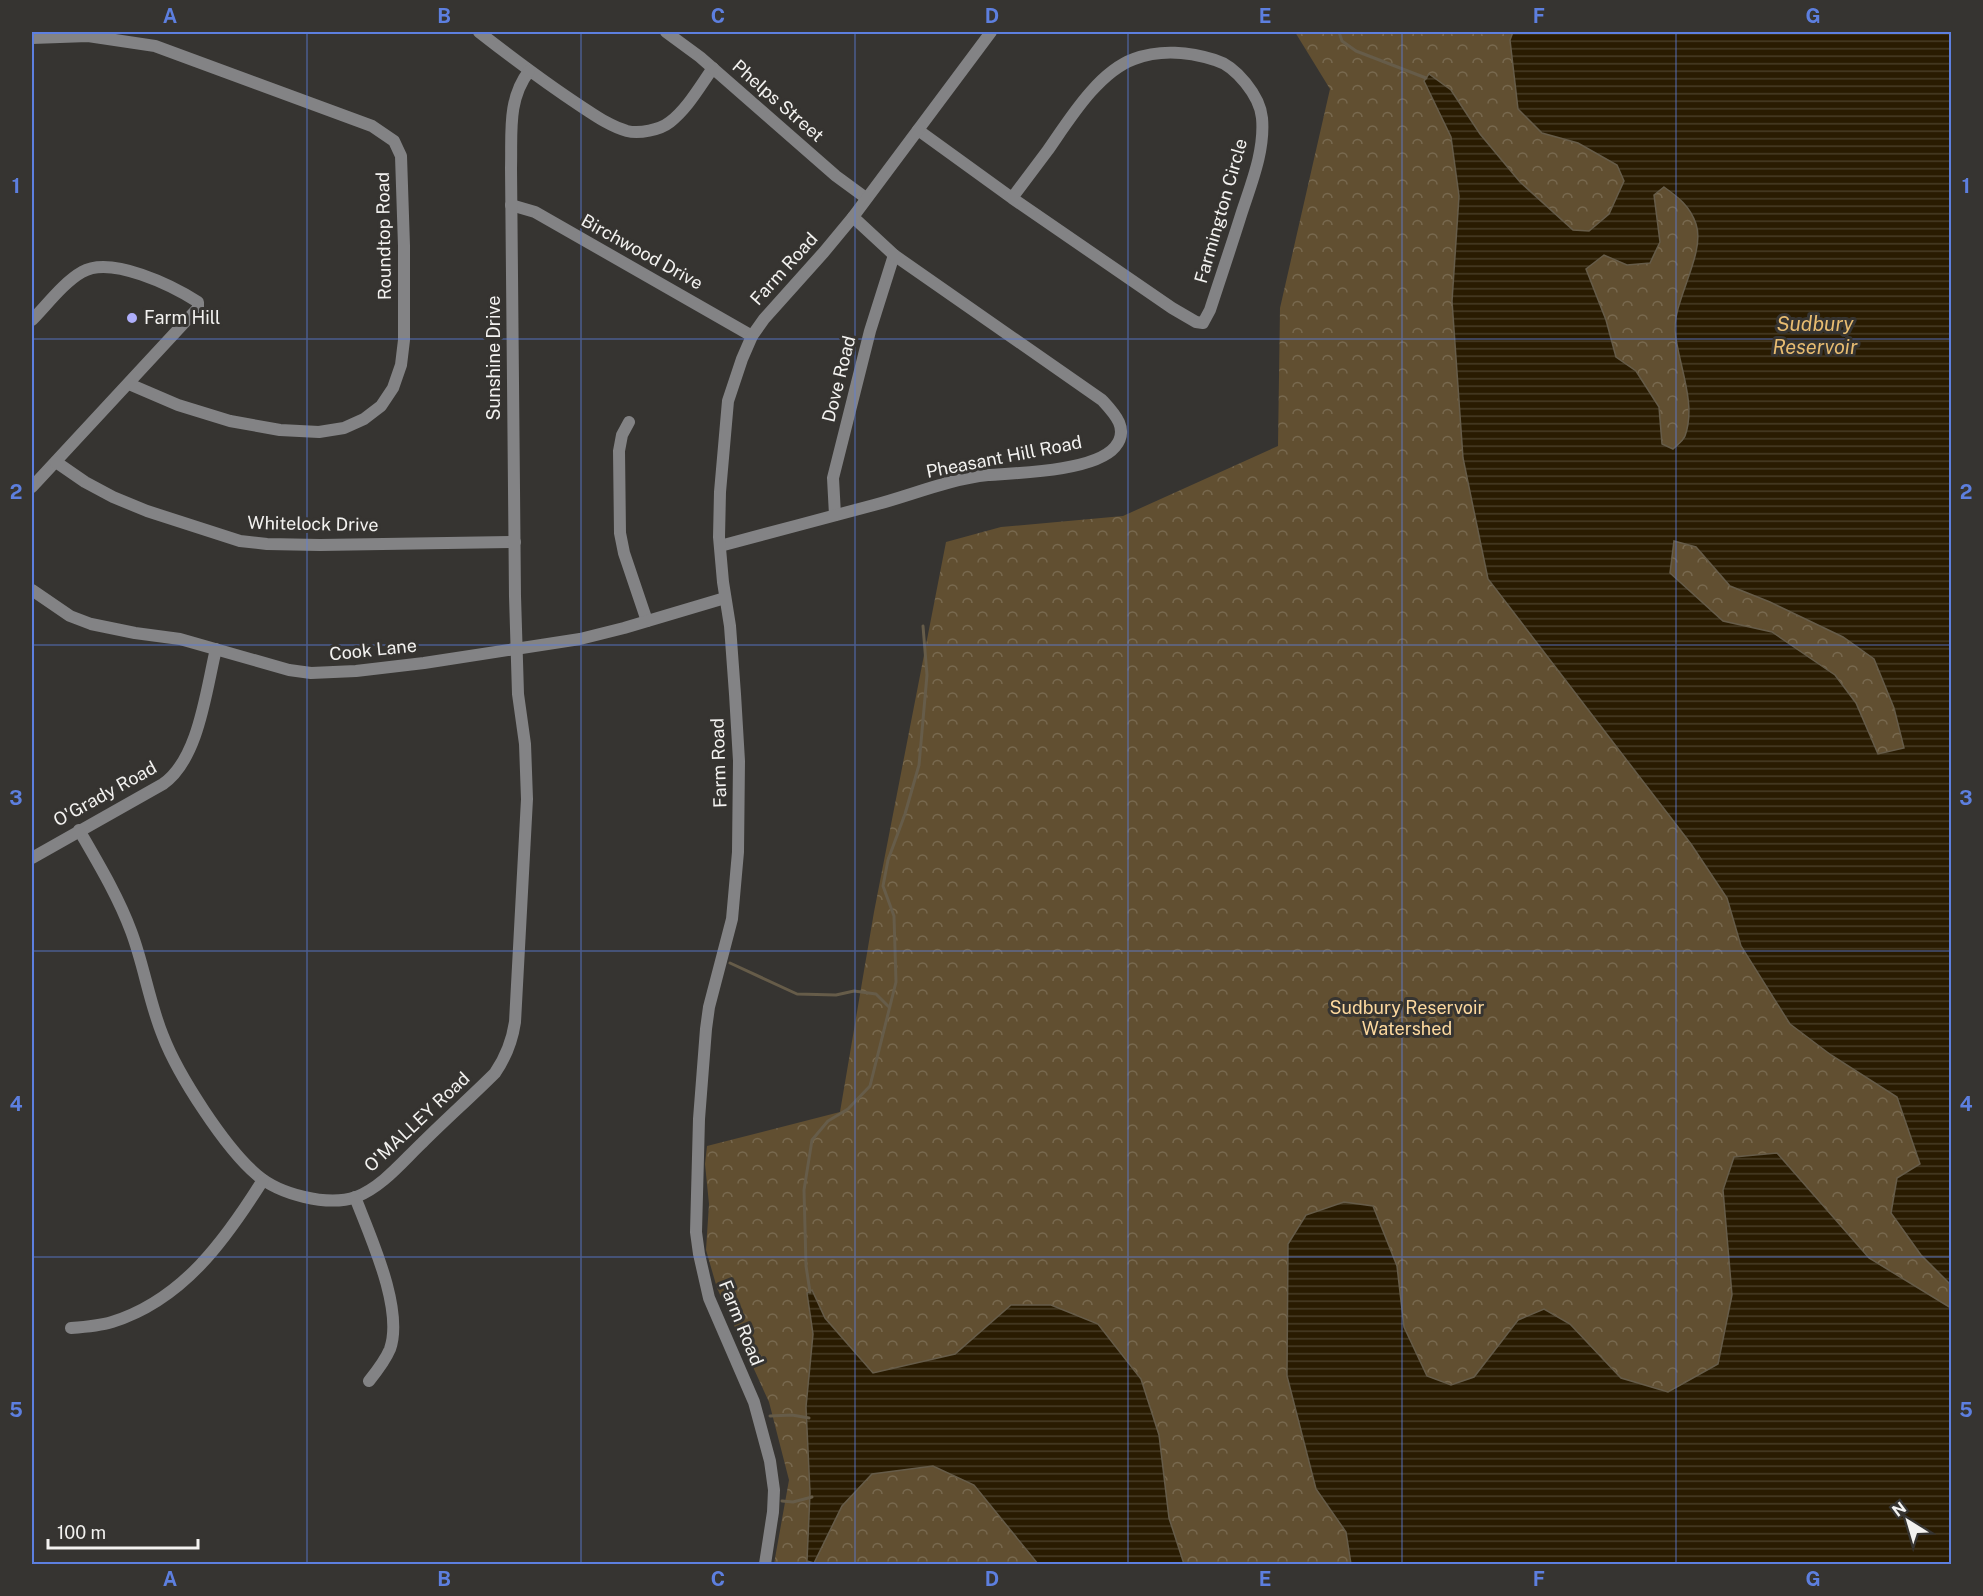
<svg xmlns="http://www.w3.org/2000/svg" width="1983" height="1596" font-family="'Public Sans',sans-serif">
<defs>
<pattern id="park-crowns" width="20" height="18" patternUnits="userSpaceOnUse" patternTransform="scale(1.5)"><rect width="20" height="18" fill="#614f31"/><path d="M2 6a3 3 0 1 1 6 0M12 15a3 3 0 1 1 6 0" fill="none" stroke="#78694f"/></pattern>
<pattern id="water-rules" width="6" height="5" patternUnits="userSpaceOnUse" patternTransform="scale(1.5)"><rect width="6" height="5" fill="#291b01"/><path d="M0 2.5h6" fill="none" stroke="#483d26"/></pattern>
</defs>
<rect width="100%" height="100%" fill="#363431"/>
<path fill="url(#park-crowns)" d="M1295,32H1951V1564H774L789,1480L769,1402L717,1288L706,1250L709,1204L705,1164L707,1146L840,1112L874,912L946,542L1001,527L1123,516L1278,446L1280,308L1330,89Z"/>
<g fill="url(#water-rules)" stroke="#665c49" stroke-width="1.5" fill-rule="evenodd">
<path d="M1513,32H1951V1285L1921,1255L1891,1213L1897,1178L1920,1164L1897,1097L1831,1055L1790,1024L1741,946L1727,898L1691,844L1488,579L1463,458L1452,301L1459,196L1451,137L1424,81L1429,74L1451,90L1480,134L1520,182L1573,230L1589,231L1609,214L1624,181L1617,165L1578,143L1542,133L1518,109L1510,40ZM1664,187C1678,197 1690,206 1696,224C1706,253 1673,301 1675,331C1678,364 1697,403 1685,436C1683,441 1677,445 1673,449L1662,444L1659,407L1636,371L1616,357L1606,320L1586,269L1604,255L1627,265L1650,263L1660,242L1654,195ZM1674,541L1696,547L1730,586L1770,602L1843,637L1874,659L1894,708L1904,748L1878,754L1856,703L1835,675L1772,632L1723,621L1670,573Z"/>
<path d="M1777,1153L1869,1258L1951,1308V1564H1351L1346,1532L1316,1489L1287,1376L1288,1244L1306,1215L1344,1202L1373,1206L1397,1266L1404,1327L1427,1376L1451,1385L1474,1377L1518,1320L1544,1309L1570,1324L1621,1378L1668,1392L1718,1364L1732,1295L1723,1190L1734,1157Z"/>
<path d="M812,1290L825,1318L873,1373L955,1354L1011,1305H1051L1098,1324L1141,1379L1159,1435L1169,1518L1184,1564H1038L974,1485L933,1466L872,1474L842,1506L814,1563L807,1561L810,1493L806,1407L813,1334L807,1293Z"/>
</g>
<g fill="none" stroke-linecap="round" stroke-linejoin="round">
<g stroke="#665c49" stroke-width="3">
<path d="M1339,32L1342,41L1356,51L1426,78"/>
<path d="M730,963L797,994L836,995L854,991L876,994L889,1007"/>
<path d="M810,1292L806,1266L804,1190L812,1140L828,1121L848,1109L870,1086L896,982L894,916L883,886L888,860L905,814L919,765L927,675L923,626"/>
<path d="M770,1416L792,1415L809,1418"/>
<path d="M782,1501L793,1502L812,1497"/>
</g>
<g stroke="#838385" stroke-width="12">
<path d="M479,32C511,57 544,82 579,105C593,114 609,126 627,131C639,134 660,130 670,122C688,108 700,86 713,68"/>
<path d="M666,32L700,57L836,176L866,198"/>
<path d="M32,38L88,36L155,46L372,126L394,141L401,156L404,246V340L401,365L393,388L381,406L364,419L344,428L319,432L280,430L230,421L178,405L129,384"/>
<path d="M918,130L1012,198C1024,182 1036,166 1048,150C1069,120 1098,72 1134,59C1160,49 1190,52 1215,60C1236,66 1260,96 1262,118C1265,151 1251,184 1241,215C1231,247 1220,279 1210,310L1203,323L1196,322L1172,308L1012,198"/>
<path d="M511,205L535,212L752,336"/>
<path d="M32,320C46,306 64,282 82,272C111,255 173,286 198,302V308L32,487"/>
<path d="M629,422L622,435L619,451L620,533L624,553L647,621"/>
<path d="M56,462L85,482L113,497L147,511L240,541L267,544L320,545L515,542"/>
<path d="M835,515L833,478L870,331L894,255"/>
<path d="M720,546C771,532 823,519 874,505C912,495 949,479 988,475C1019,473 1095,471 1115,447C1130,429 1114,413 1102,400L894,255L853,217"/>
<path d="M32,590L70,616L91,624L135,633L180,639L289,670L311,673L356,671L424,663L580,639L624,628L725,598"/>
<path d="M79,830C98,863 118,896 131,931C144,965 149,1002 163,1036C178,1075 225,1148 257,1175C279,1194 327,1207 356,1197C382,1187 402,1162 422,1143C446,1119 471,1097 495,1073C506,1057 512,1042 515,1022L527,799L525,744L518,694L515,596L511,168C512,133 507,100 529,71"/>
<path d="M32,858L163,784C199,759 206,690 216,649"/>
<path d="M355,1197C370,1236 404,1309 390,1349C385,1361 377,1371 369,1381"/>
<path d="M71,1328C85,1327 99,1326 112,1322C183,1300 226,1239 263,1180"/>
<path d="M765,1564L773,1512L774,1490L770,1461L754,1402L709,1298L699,1254L696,1232L699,1119L706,1029L709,1007L732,919L738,852L739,761L735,694L730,626L723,582L719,537L720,492L728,401L742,359L752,336L764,319L824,252L853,217L991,32"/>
</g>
</g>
<path fill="none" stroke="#5d7fdf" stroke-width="1.5" stroke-opacity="0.55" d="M307,32V1564M581,32V1564M855,32V1564M1128,32V1564M1402,32V1564M1676,32V1564M32,339H1952M32,645H1952M32,951H1952M32,1257H1952"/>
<circle fill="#aeaefa" stroke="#363431" stroke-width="2" cx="132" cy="318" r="6"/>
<g text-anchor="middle" stroke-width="6" stroke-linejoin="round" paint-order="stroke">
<g font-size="18" fill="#f3f2f0" stroke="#363431">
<text transform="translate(778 101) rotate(41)" y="6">Phelps Street</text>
<text transform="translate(1221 211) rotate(-74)" y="6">Farmington Circle</text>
<text transform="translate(384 236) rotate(-91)" y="6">Roundtop Road</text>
<text transform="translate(642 252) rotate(29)" y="6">Birchwood Drive</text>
<text transform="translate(784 269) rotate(-48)" y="6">Farm Road</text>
<text transform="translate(494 358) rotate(-90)" y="6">Sunshine Drive</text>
<text transform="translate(839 379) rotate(-76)" y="6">Dove Road</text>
<text transform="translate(1004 457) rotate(-11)" y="6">Pheasant Hill Road</text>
<text transform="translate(313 524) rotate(1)" y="6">Whitelock Drive</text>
<text transform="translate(373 650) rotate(-6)" y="6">Cook Lane</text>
<text transform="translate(719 763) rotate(-92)" y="6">Farm Road</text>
<text transform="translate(105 794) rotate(-29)" y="6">O'Grady Road</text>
<text transform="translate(417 1122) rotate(-43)" y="6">O'MALLEY Road</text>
<text transform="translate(741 1323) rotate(68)" y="6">Farm Road</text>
</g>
<g font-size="18" fill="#f3f2f0" stroke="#363431" text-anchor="start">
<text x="144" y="324">Farm Hill</text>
</g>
<g font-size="18" fill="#fdd99f" stroke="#363431">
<text x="1407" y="1014">Sudbury Reservoir<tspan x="1407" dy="21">Watershed</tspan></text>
</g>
<g font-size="20" font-style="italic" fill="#e8bc71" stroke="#363431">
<text x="1815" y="331">Sudbury<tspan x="1815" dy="23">Reservoir</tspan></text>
</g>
</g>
<rect width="1983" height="1596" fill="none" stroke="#363431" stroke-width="66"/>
<g transform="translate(1908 1521) rotate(323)" stroke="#363431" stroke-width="4.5" paint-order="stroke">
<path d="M0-4.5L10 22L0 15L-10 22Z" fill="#f3f2f0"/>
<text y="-9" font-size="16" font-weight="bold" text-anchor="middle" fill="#f3f2f0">N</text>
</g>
<path d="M48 1539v9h150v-9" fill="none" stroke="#f3f2f0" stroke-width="3"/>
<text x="57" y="1539" font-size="18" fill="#f3f2f0" stroke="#363431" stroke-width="4.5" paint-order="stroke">100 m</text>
<rect x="33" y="33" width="1917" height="1530" fill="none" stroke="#5d7fdf" stroke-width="2"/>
<g font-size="20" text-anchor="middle" font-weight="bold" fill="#5d7fdf">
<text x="170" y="23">A</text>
<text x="444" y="23">B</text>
<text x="718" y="23">C</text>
<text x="992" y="23">D</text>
<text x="1265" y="23">E</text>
<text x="1539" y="23">F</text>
<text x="1813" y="23">G</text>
<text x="16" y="193">1</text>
<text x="1966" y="193">1</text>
<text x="16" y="499">2</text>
<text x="1966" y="499">2</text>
<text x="16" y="805">3</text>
<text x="1966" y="805">3</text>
<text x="16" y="1111">4</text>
<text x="1966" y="1111">4</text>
<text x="16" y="1417">5</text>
<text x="1966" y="1417">5</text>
<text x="170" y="1586">A</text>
<text x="444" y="1586">B</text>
<text x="718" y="1586">C</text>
<text x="992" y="1586">D</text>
<text x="1265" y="1586">E</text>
<text x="1539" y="1586">F</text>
<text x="1813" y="1586">G</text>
</g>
</svg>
